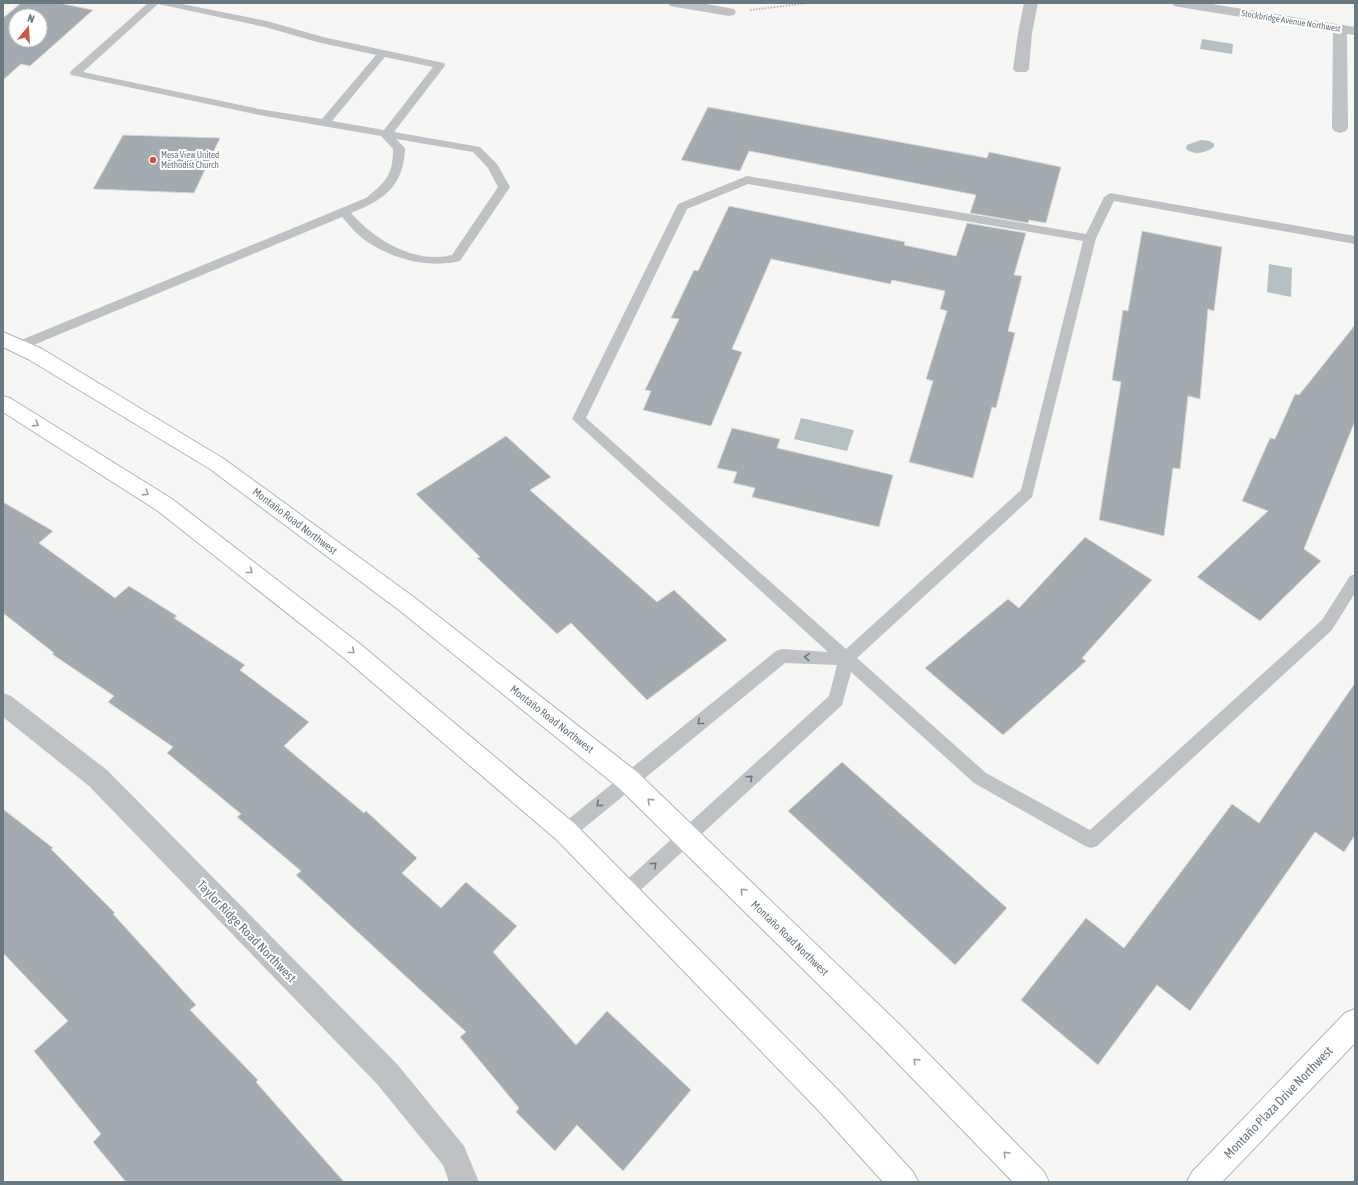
<svg xmlns="http://www.w3.org/2000/svg" width="1358" height="1185" font-family="'Asap Condensed',sans-serif">
<rect width="100%" height="100%" fill="#f6f6f4"/>
<g fill="#b5c0c3">
<path d="M1202,39L1233,44L1232,54L1200,49Z"/>
<path d="M1201,140L1210,141L1214,144V147C1205,153 1195,156 1186,149L1187,145Z"/>
<path d="M1269,264L1292,268L1291,297L1267,292Z"/>
<path d="M801,418L854,430L847,451L794,439Z"/>
</g>
<g fill="#a4abb0" stroke="#d8d8d6" fill-rule="evenodd">
<path d="M21,3H59L93,10L30,66L21,64L3,80V18ZM16,16H40V40H16Z"/>
<path d="M708,107L987,158L989,152L1061,167L1046,223L1029,220L1028,223L970,213L976,195L749,151L740,171L681,160Z"/>
<path d="M123,135L220,138L194,193L93,189Z"/>
<path d="M729,206L905,242L904,245L956,256L967,223L1026,233L1014,275L1022,276L1008,331L1015,333L996,408L992,407L973,478L909,462L933,381L926,379L947,311L940,309L945,291L892,280L890,284L771,259L732,349L742,352L711,426L643,410L651,391L645,390L679,319L671,318L694,270L698,271Z"/>
<path d="M1142,231L1222,247L1214,311L1208,309L1200,399L1188,396L1180,469L1173,468L1164,536L1099,520L1121,382L1112,380L1123,310L1128,311Z"/>
<path d="M1355,325V421L1304,549L1321,561L1260,621L1197,577L1268,511L1242,501L1270,438L1275,439L1295,394L1299,395Z"/>
<path d="M732,428L780,439L777,448L893,475L879,527L752,497L755,488L733,483L737,472L717,468Z"/>
<path d="M506,436L551,477L530,490L657,602L674,590L727,640L647,700L571,623L557,634L477,558L480,557L416,494Z"/>
<path d="M3,502L53,531L39,543L115,598L129,586L177,616L174,618L245,665L240,670L309,722L284,746L364,813L366,811L417,858L402,873L441,908L466,882L517,926L493,952L576,1045L607,1011L691,1090L623,1171L577,1125L555,1151L516,1112L519,1108L460,1037L466,1032L296,875L301,871L237,817L241,814L167,753L173,747L108,702L114,696L52,654L54,653L3,613Z"/>
<path d="M1085,537L1152,580L1082,658L1086,661L1003,735L925,668L1008,599L1019,608Z"/>
<path d="M1355,683V835L1344,852L1315,832L1190,1011L1157,985L1098,1065L1021,1000L1086,918L1124,948L1232,804L1259,823Z"/>
<path d="M842,762L1007,908L955,965L788,811Z"/>
<path d="M3,809L53,848L51,849L115,913L113,914L196,1005L190,1010L258,1080L256,1082L344,1182H126L93,1142L101,1134L34,1051L68,1021L3,953Z"/>
</g>
<g fill="none" stroke-linecap="round" stroke-linejoin="round">
<defs>
<path id="secondary" d="M1355,1009V1043L1222,1182H1187L1192,1172L1345,1013Z"/>
<g id="primary">
<path d="M3,332L42,349L224,459L415,598L637,772L901,1026L1044,1172L1049,1182H1013L881,1046L619,788L399,610L210,469L28,359L3,347Z"/>
<path d="M3,396L10,398L172,499L360,644L575,824L839,1091L913,1172L918,1182H883L819,1111L557,840L344,658L158,511L3,412Z"/>
</g>
</defs>
<use href="#secondary" stroke="#b1b6b9" stroke-width="2"/>
<use href="#primary" stroke="#b2b6b9" stroke-width="2"/>
<path stroke="#b8bbbd" stroke-width="2" stroke-dasharray="1.5 1.5" stroke-linecap="butt" d="M750,10L809,3"/>
<g fill="#bec2c5" fill-rule="evenodd">
<path d="M148,3H177L267,21L323,37L444,63L445,65L444,67L394,132L480,147L497,164L510,187L460,261C429,269 392,259 366,241C357,235 349,225 342,217L24,349H14L13,346L14,343L366,198C386,182 393,175 393,149L381,136L259,115L71,75L70,73L71,71ZM158,4L265,27L317,42L376,55L322,119L259,109L83,72ZM385,57L433,67L384,130L332,121ZM396,139L473,152L488,168L498,187L452,255C414,264 375,240 351,213C384,200 404,186 405,148Z"/>
<path d="M747,176L1086,234L1104,197L1110,193L1355,236V244L1114,201L1096,238L1032,497L857,658L986,773L1090,830L1322,620L1350,576L1355,574V593L1332,630L1097,846L1091,848L1085,846L974,783L851,672L842,705L632,898L626,901L620,898L617,892L620,886L829,696L837,665L785,663L572,838L566,840L560,838L557,832L560,826L776,651L782,649L828,652L572,419L678,204ZM748,184L1083,241L1021,490L846,649L586,418L687,209Z"/>
</g>
<g fill="#bec2c5" fill-rule="evenodd">
<path d="M668,3H701L734,9L736,12L734,15L729,16L675,7L670,6Z"/>
<path d="M1024,3H1038L1032,33L1029,69L1026,72H1016L1013,69L1018,33Z"/>
<path d="M1172,3H1206L1355,27V35L1347,34L1348,128L1346,131L1340,133L1334,131L1332,128L1333,32L1179,7L1174,6Z"/>
<path d="M3,693L11,696L107,770L397,1064L464,1146L479,1182H449L443,1165L377,1084L89,786L3,717Z"/>
</g>
<use href="#secondary" fill="#fff" fill-rule="evenodd"/>
<use href="#primary" fill="#fff" fill-rule="evenodd"/>
</g>
<defs><path id="oneway-chevron" d="M-2-3.5L2.5 0L-2 3.5" fill="none" stroke-width="1.6" stroke-linecap="round" stroke-linejoin="round"/></defs>
<g stroke="#96a0a7">
<use href="#oneway-chevron" transform="translate(36 424) rotate(32)"/>
<use href="#oneway-chevron" transform="translate(146 493) rotate(32)"/>
<use href="#oneway-chevron" transform="translate(250 571) rotate(38)"/>
<use href="#oneway-chevron" transform="translate(352 651) rotate(39)"/>
<use href="#oneway-chevron" transform="translate(650 801) rotate(-136)"/>
<use href="#oneway-chevron" transform="translate(743 891) rotate(-136)"/>
<use href="#oneway-chevron" transform="translate(916 1061) rotate(-134)"/>
<use href="#oneway-chevron" transform="translate(1006 1154) rotate(-134)"/>
</g>
<g stroke="#697881">
<use href="#oneway-chevron" transform="translate(807 657) rotate(-178)"/>
<use href="#oneway-chevron" transform="translate(700 722) rotate(141)"/>
<use href="#oneway-chevron" transform="translate(750 778) rotate(-42)"/>
<use href="#oneway-chevron" transform="translate(599 804) rotate(140)"/>
<use href="#oneway-chevron" transform="translate(654 865) rotate(-43)"/>
</g>
<circle fill="#cd543d" stroke="#fff" stroke-width="1.5" cx="153" cy="160" r="4"/>
<g text-anchor="middle" stroke-width="4" stroke-linejoin="round" paint-order="stroke">
<g font-size="9" fill="#697881" stroke="#fff">
<text transform="translate(1291 21) rotate(9)" y="3">Stockbridge Avenue Northwest</text>
</g>
<g font-size="9" fill="#697881" stroke="#fff" text-anchor="start">
<text x="161" y="158">Mesa View United<tspan x="161" dy="10">Methodist Church</tspan></text>
</g>
<g font-size="11" fill="#697881" stroke="#fff">
<text transform="translate(295 521) rotate(37)" y="4">Montaño Road Northwest</text>
<text transform="translate(552 719) rotate(38)" y="4">Montaño Road Northwest</text>
<text transform="translate(790 938) rotate(44)" y="4">Montaño Road Northwest</text>
</g>
<g font-size="13" fill="#697881" stroke="#fff">
<text transform="translate(247 931) rotate(46)" y="5">Taylor Ridge Road Northwest</text>
<text transform="translate(1278 1102) rotate(-46)" y="5">Montaño Plaza Drive Northwest</text>
</g>
</g>
<rect width="1358" height="1185" fill="none" stroke="#697881" stroke-width="8"/>
<g transform="translate(28 28) rotate(18)"><circle r="19" fill="#ffffff" stroke="#c3c9cd"/>
<path d="M0-3L7 15L0 10L-7 15Z" fill="#cd543d"/>
<text y="-6" font-size="11" font-weight="bold" text-anchor="middle" fill="#697881">N</text>
</g>
</svg>
